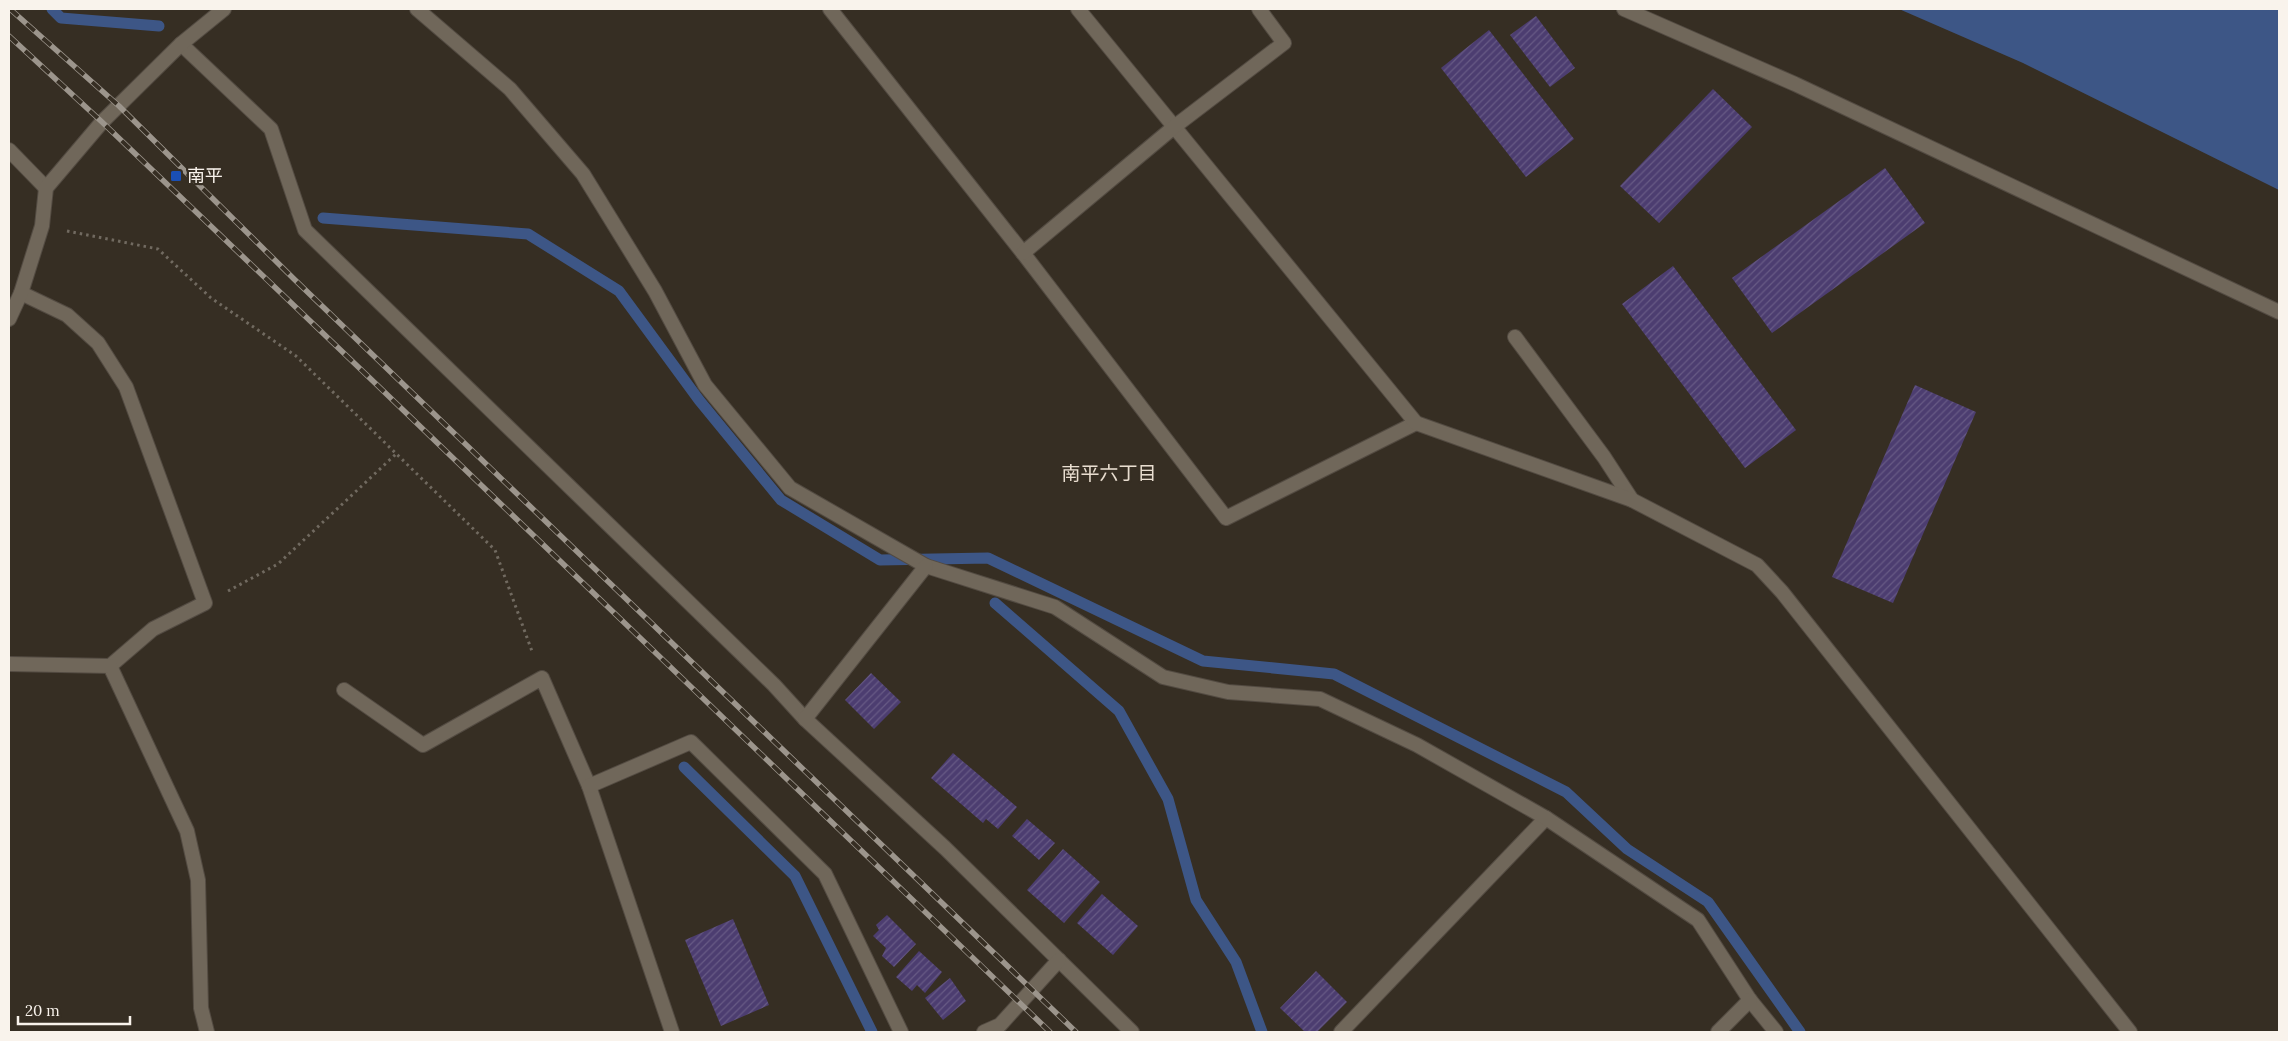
<svg xmlns="http://www.w3.org/2000/svg" width="2288" height="1041" font-family="Lora,'Noto Sans JP',serif">
<defs>
<pattern id="building-hatch" width="6" height="6" patternUnits="userSpaceOnUse" patternTransform="scale(1.25)"><rect width="6" height="6" fill="#4c3d70"/><path d="M-1 1l2-2M0 6l6-6M5 7l2-2" fill="none" stroke="#675a85"/></pattern>
</defs>
<rect width="100%" height="100%" fill="#362e23"/>
<path fill="#3d5686" d="M1899,9H2279V190L2023,63Z"/>
<g fill="none" stroke-linecap="round" stroke-linejoin="round">
<g stroke="#3d5686" stroke-width="11">
<path d="M52,9L61,18L159,26"/>
<path d="M323,218L528,234L619,291L699,400L781,500L880,560L988,558L1203,661L1334,674L1566,792L1627,849L1708,902L1800,1032"/>
<path d="M995,603L1119,711L1168,799L1196,900L1236,962L1262,1032"/>
<path d="M684,767L795,876L872,1032"/>
</g>
</g>
<g fill="url(#building-hatch)">
<path d="M1536,16L1575,68L1550,87L1510,35Z"/>
<path d="M1489,30L1574,139L1526,177L1441,68Z"/>
<path d="M1713,89L1752,127L1659,223L1620,186Z"/>
<path d="M1885,168L1925,223L1772,333L1732,278Z"/>
<path d="M1673,266L1796,430L1745,468L1622,304Z"/>
<path d="M1915,385L1976,412L1893,603L1832,577Z"/>
<path d="M871,673L901,702L874,729L845,700Z"/>
<path d="M953,753L1017,807L998,829L986,819L983,823L931,778Z"/>
<path d="M1027,819L1055,843L1039,860L1012,836Z"/>
<path d="M1063,849L1100,882L1064,923L1027,890Z"/>
<path d="M1102,894L1138,926L1113,955L1077,923Z"/>
<path d="M887,915L916,944L894,967L882,956L886,948L873,936L879,930L876,925Z"/>
<path d="M733,919L769,1005L721,1026L685,940Z"/>
<path d="M919,951L942,972L925,993L917,985L912,991L896,977Z"/>
<path d="M1316,971L1347,1002L1317,1032H1305L1280,1008Z"/>
<path d="M950,978L966,1001L943,1020L925,998Z"/>
</g>
<g fill="none" stroke-linecap="round" stroke-linejoin="round">
<defs>
<g id="service">
<path d="M1515,337L1604,457L1632,500"/>
<path d="M1341,1032L1546,818"/>
</g>
<path id="pedestrian" d="M181,44L271,129L305,230L774,685L805,719"/>
<g id="minor">
<path d="M417,9L510,89L583,174L655,291L705,385L790,488L926,566L1055,607L1163,677L1228,692L1320,699L1417,745L1546,818L1698,920L1750,1000L1776,1032"/>
<path d="M830,9L1023,253L1226,518L1416,423"/>
<path d="M1078,9L1416,423L1632,500L1757,565L1782,592L2130,1032"/>
<path d="M1624,9L1795,84L2279,312"/>
<path d="M9,150L46,188"/>
<path d="M1023,253L1174,127L1284,43L1259,9"/>
<path d="M21,293L67,315L98,343L126,387L205,603L153,629L110,666"/>
<path d="M9,319L21,293L42,226L46,188L102,122L181,44L224,9"/>
<path d="M926,566L805,719L945,848L1132,1032"/>
<path d="M9,664L110,666L187,831L198,880L201,1008L207,1032"/>
<path d="M344,690L423,745L542,678L589,786L672,1032"/>
<path d="M589,786L691,742L825,874L901,1032"/>
<path d="M984,1032L1000,1025L1059,960"/>
<path d="M1718,1032L1750,1000"/>
</g>
</defs>
<use href="#service" stroke="#534b42" stroke-width="16"/>
<use href="#pedestrian" stroke="#534b42" stroke-width="16"/>
<use href="#minor" stroke="#534b42" stroke-width="16"/>
<g stroke="#716a60" stroke-width="3" stroke-dasharray="2.5 4" stroke-linecap="butt">
<path d="M67,231L158,249L211,298L296,356L495,550L533,654"/>
<path d="M228,591L278,564L396,454"/>
</g>
<use href="#service" stroke="#70675a" stroke-width="14"/>
<use href="#pedestrian" stroke="#70675a" stroke-width="14"/>
<use href="#minor" stroke="#70675a" stroke-width="14"/>
<defs>
<g id="rail">
<path d="M10,9L119,106L294,279L1076,1032"/>
<path d="M9,36L102,122L375,383L1050,1032"/>
</g>
</defs>
<use href="#rail" stroke="#9c958c" stroke-width="5.5"/>
<use href="#rail" stroke="#362e23" stroke-width="4" stroke-dasharray="11" stroke-linecap="butt"/>
</g>
<rect fill="#1a4fb4" stroke="#362e23" stroke-width="2" x="170" y="170" width="12" height="12" rx="2.5"/>
<g text-anchor="middle" stroke-width="4.5" stroke-linejoin="round" paint-order="stroke">
<g font-size="18" fill="#f9f3ec" stroke="#362e23" text-anchor="start">
<text x="187" y="182">南平</text>
</g>
<g font-size="19" fill="#e9ded0" stroke="#362e23">
<text x="1109" y="480">南平六丁目</text>
</g>
</g>
<rect width="2288" height="1041" fill="none" stroke="#f9f3ec" stroke-width="20"/>
<path d="M18 1016v8h112v-8" fill="none" stroke="#f9f3ec" stroke-width="2.5"/>
<text x="25" y="1016" font-size="15" fill="#f9f3ec" stroke="#362e23" stroke-width="4" paint-order="stroke">20 m</text>
</svg>
